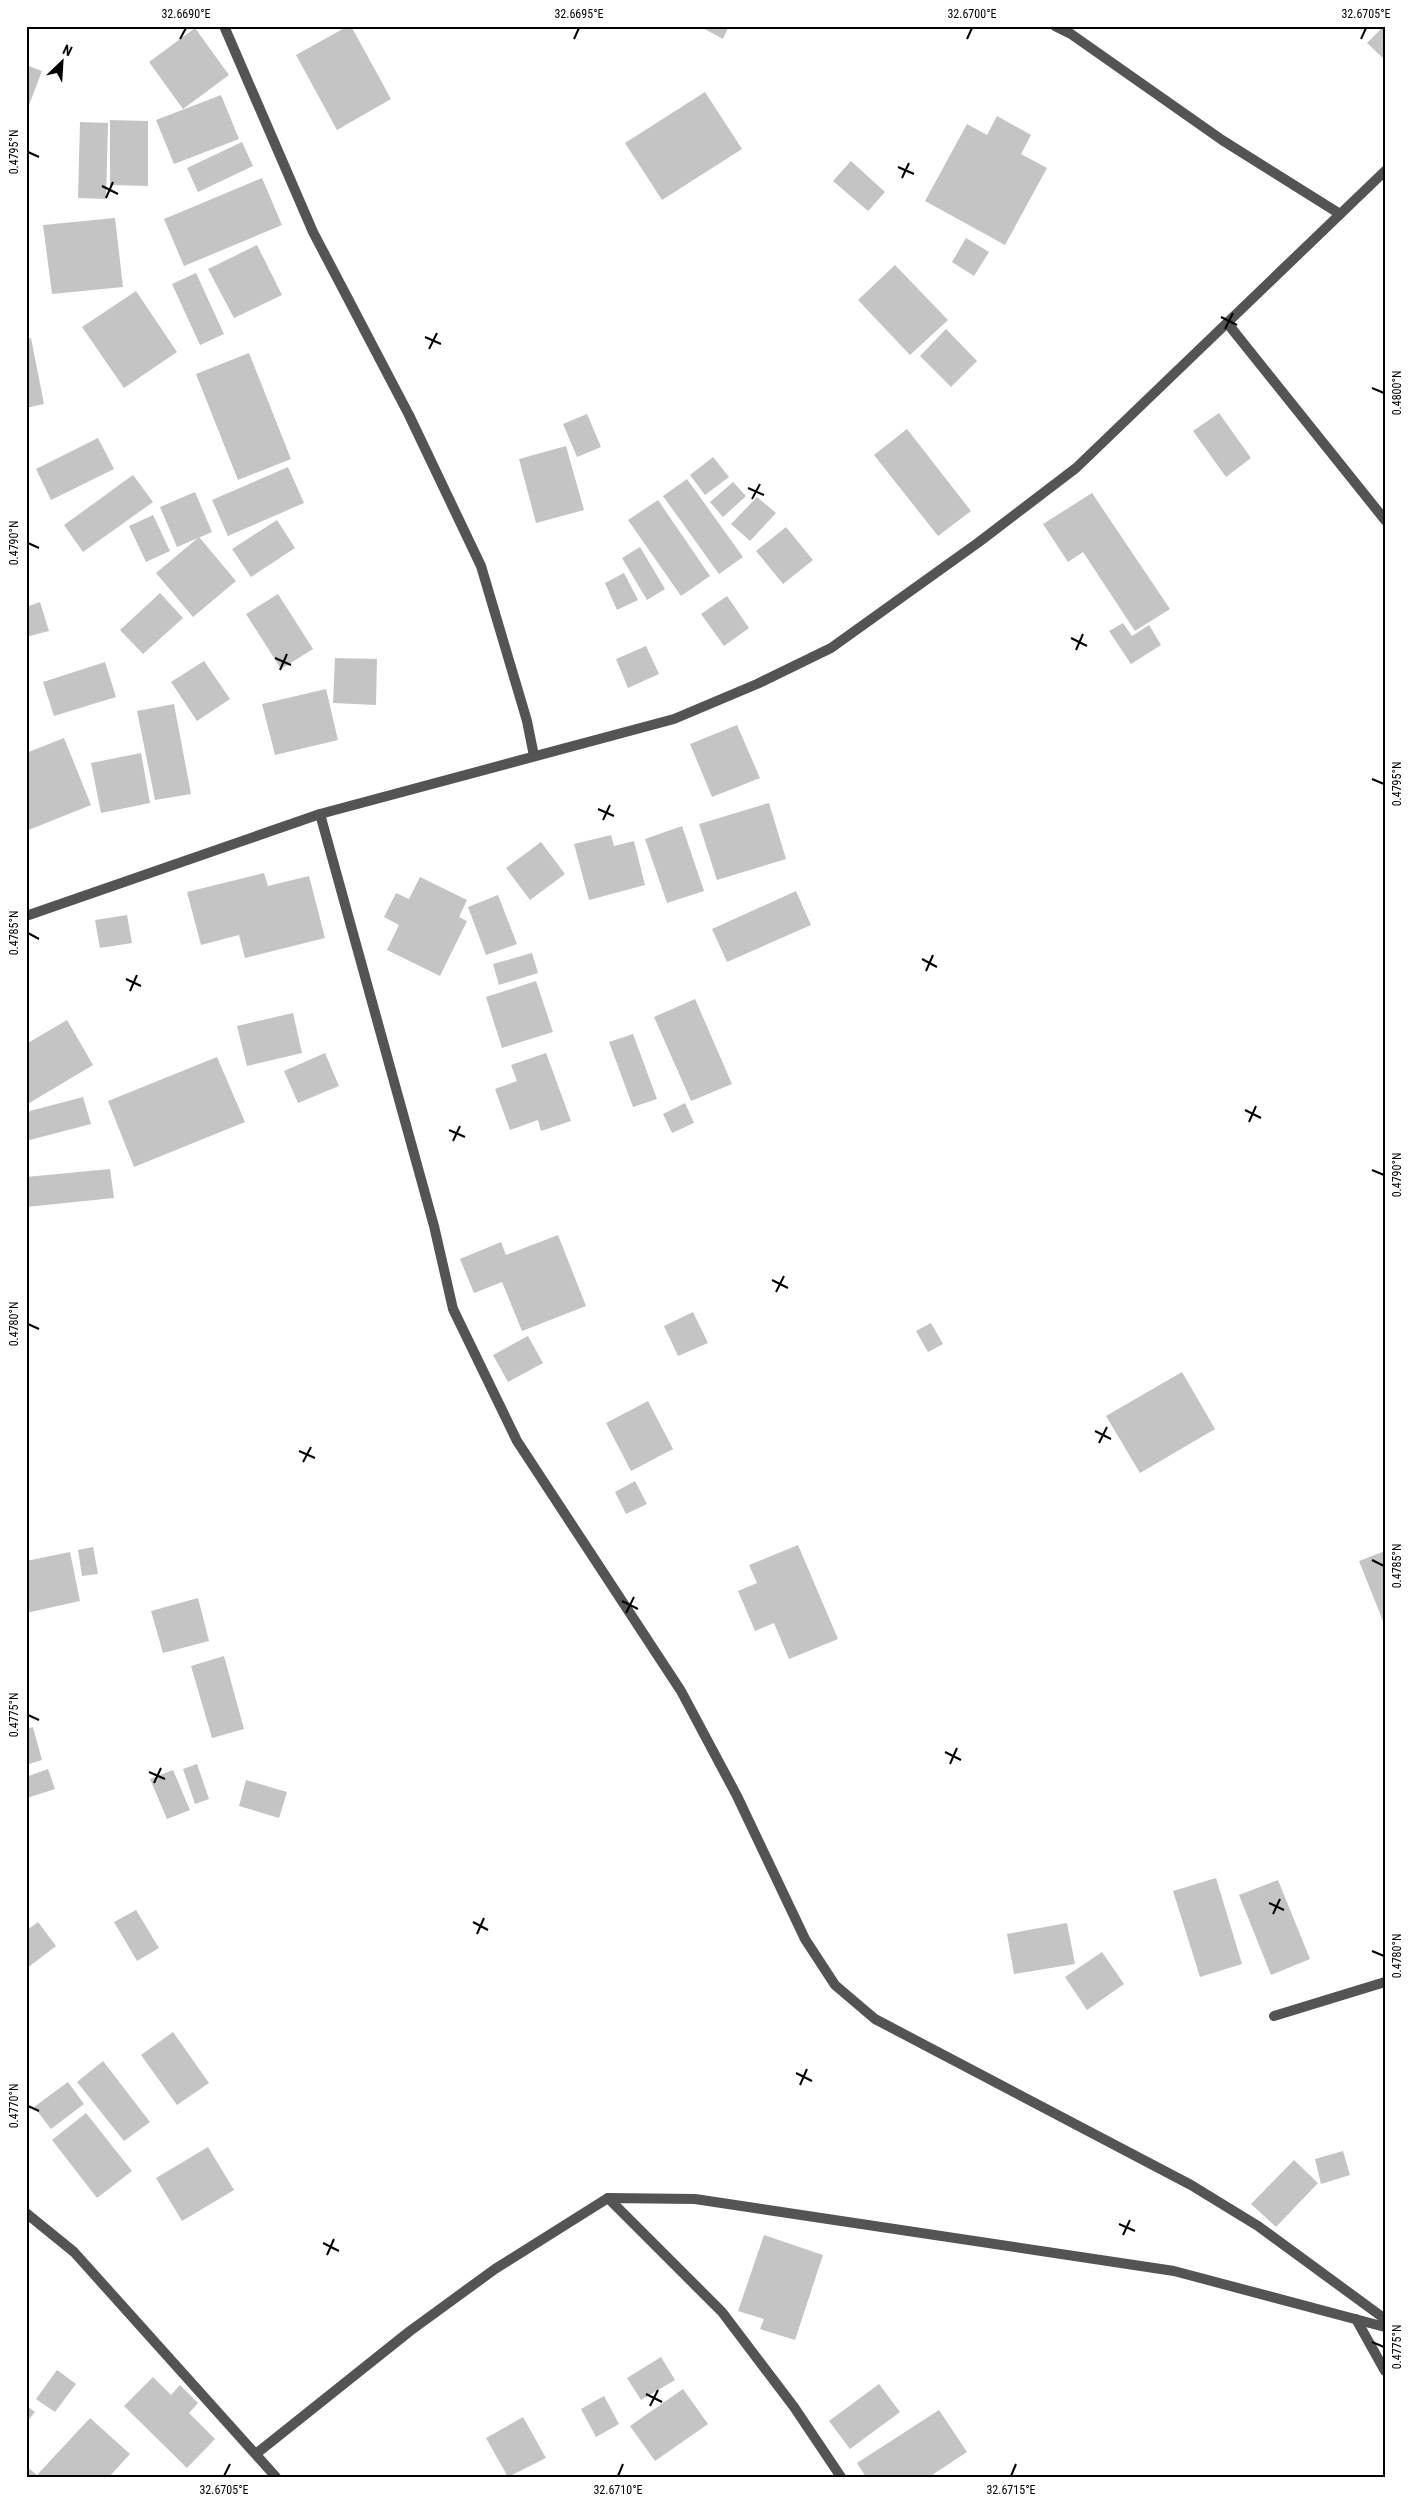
<svg xmlns="http://www.w3.org/2000/svg" width="1411" height="2503" font-family="'Roboto Condensed',sans-serif">
<rect width="100%" height="100%" fill="#fff"/>
<g fill="#c4c4c4">
<path d="M348,26H351L391,99L337,130L296,55Z"/>
<path d="M699,26H729L723,39Z"/>
<path d="M1384,26H1385V60L1367,43Z"/>
<path d="M195,28L229,75L183,109L149,62Z"/>
<path d="M26,65L42,71L26,113Z"/>
<path d="M705,92L742,149L662,200L625,143Z"/>
<path d="M221,95L239,139L174,164L156,120Z"/>
<path d="M997,116L1031,135L1021,154L1047,168L1005,245L925,201L967,124L987,135Z"/>
<path d="M110,120L148,121V186L110,185Z"/>
<path d="M80,122L108,123L106,199L78,198Z"/>
<path d="M242,142L253,166L198,192L187,168Z"/>
<path d="M851,161L885,192L868,211L833,181Z"/>
<path d="M262,178L282,225L184,266L164,219Z"/>
<path d="M115,218L123,287L52,294L43,225Z"/>
<path d="M966,238L989,252L974,276L952,262Z"/>
<path d="M257,245L282,295L234,318L208,269Z"/>
<path d="M895,265L948,320L910,355L858,300Z"/>
<path d="M196,273L224,334L200,345L172,284Z"/>
<path d="M136,291L177,352L124,388L82,327Z"/>
<path d="M946,329L977,361L951,387L920,356Z"/>
<path d="M31,338L44,404L26,408V339Z"/>
<path d="M249,353L291,459L238,480L196,374Z"/>
<path d="M1219,413L1251,458L1226,477L1193,431Z"/>
<path d="M587,414L601,447L577,457L563,424Z"/>
<path d="M907,429L971,511L938,536L874,455Z"/>
<path d="M98,438L114,469L51,500L36,469Z"/>
<path d="M566,446L584,510L536,523L519,459Z"/>
<path d="M713,457L729,477L705,495L690,475Z"/>
<path d="M288,467L304,503L228,536L212,500Z"/>
<path d="M133,475L153,502L83,552L64,525Z"/>
<path d="M687,479L743,557L719,574L663,496Z"/>
<path d="M733,482L746,496L723,517L710,502Z"/>
<path d="M195,492L212,532L177,547L160,507Z"/>
<path d="M1092,493L1170,609L1135,631L1083,552L1068,562L1043,524Z"/>
<path d="M757,497L776,513L750,541L731,524Z"/>
<path d="M658,500L710,576L681,596L628,520Z"/>
<path d="M153,515L170,551L146,562L129,526Z"/>
<path d="M277,520L295,548L251,577L232,549Z"/>
<path d="M786,527L813,560L783,584L756,551Z"/>
<path d="M199,537L236,581L193,617L156,573Z"/>
<path d="M640,547L665,589L647,600L622,558Z"/>
<path d="M624,573L638,600L617,610L605,583Z"/>
<path d="M160,593L183,618L143,654L120,630Z"/>
<path d="M278,594L313,649L281,669L246,614Z"/>
<path d="M727,596L749,628L724,646L701,614Z"/>
<path d="M40,602L49,631L26,637V607Z"/>
<path d="M1123,623L1132,636L1149,625L1161,645L1131,664L1109,631Z"/>
<path d="M646,646L659,674L628,688L616,659Z"/>
<path d="M335,658L377,659L376,705L333,703Z"/>
<path d="M204,661L230,699L197,721L171,682Z"/>
<path d="M105,662L116,697L54,716L43,682Z"/>
<path d="M326,689L338,740L275,755L262,704Z"/>
<path d="M174,704L191,794L155,800L137,711Z"/>
<path d="M737,725L760,778L712,797L690,744Z"/>
<path d="M64,738L91,805L26,831V753Z"/>
<path d="M141,753L150,803L101,813L91,763Z"/>
<path d="M769,803L786,859L717,880L699,824Z"/>
<path d="M682,826L704,891L667,903L645,839Z"/>
<path d="M611,835L614,846L634,841L645,885L589,900L574,844Z"/>
<path d="M541,842L565,874L530,900L506,868Z"/>
<path d="M264,873L268,886L309,876L325,938L245,958L239,935L201,945L187,892Z"/>
<path d="M420,877L467,900L459,917L467,921L440,976L387,950L399,925L384,917L396,893L409,899Z"/>
<path d="M796,891L811,925L727,962L712,929Z"/>
<path d="M498,895L517,944L486,955L468,907Z"/>
<path d="M127,915L132,943L100,948L95,920Z"/>
<path d="M532,953L538,973L499,985L493,964Z"/>
<path d="M536,981L553,1032L502,1048L486,997Z"/>
<path d="M695,999L732,1084L691,1101L654,1017Z"/>
<path d="M293,1013L302,1053L247,1066L237,1026Z"/>
<path d="M67,1020L93,1065L26,1105V1044Z"/>
<path d="M633,1034L657,1099L633,1107L609,1042Z"/>
<path d="M325,1053L339,1086L298,1103L284,1071Z"/>
<path d="M546,1053L571,1121L541,1131L538,1120L510,1130L495,1089L517,1081L511,1065Z"/>
<path d="M217,1057L245,1122L134,1167L108,1101Z"/>
<path d="M83,1097L91,1124L26,1141V1112Z"/>
<path d="M685,1103L694,1123L672,1133L663,1114Z"/>
<path d="M110,1169L114,1198L26,1207V1177Z"/>
<path d="M558,1235L586,1306L522,1331L502,1282L474,1293L460,1259L501,1242L506,1255Z"/>
<path d="M693,1312L708,1343L678,1356L664,1326Z"/>
<path d="M931,1323L943,1344L928,1352L916,1331Z"/>
<path d="M528,1336L543,1363L508,1382L493,1355Z"/>
<path d="M1182,1372L1215,1429L1140,1473L1106,1416Z"/>
<path d="M648,1401L673,1449L631,1471L606,1423Z"/>
<path d="M635,1481L647,1504L626,1514L615,1492Z"/>
<path d="M798,1545L838,1639L789,1659L774,1623L755,1631L738,1591L757,1583L749,1565Z"/>
<path d="M93,1547L98,1574L82,1576L78,1550Z"/>
<path d="M1385,1551V1626L1359,1561Z"/>
<path d="M70,1552L80,1601L26,1613V1561Z"/>
<path d="M198,1598L209,1641L163,1653L151,1611Z"/>
<path d="M224,1656L244,1729L212,1738L191,1666Z"/>
<path d="M33,1727L42,1760L26,1765V1729Z"/>
<path d="M197,1764L209,1799L195,1804L183,1769Z"/>
<path d="M48,1769L55,1789L27,1798L26,1777Z"/>
<path d="M173,1770L190,1810L167,1819L150,1779Z"/>
<path d="M246,1780L287,1792L279,1818L239,1806Z"/>
<path d="M1216,1878L1242,1964L1200,1977L1173,1891Z"/>
<path d="M1278,1880L1310,1959L1271,1975L1239,1895Z"/>
<path d="M136,1910L159,1948L137,1961L114,1922Z"/>
<path d="M38,1922L56,1946L26,1969V1931Z"/>
<path d="M1067,1923L1075,1964L1014,1974L1007,1934Z"/>
<path d="M1102,1952L1124,1984L1087,2010L1065,1977Z"/>
<path d="M173,2032L209,2083L177,2105L141,2055Z"/>
<path d="M103,2061L150,2122L124,2141L77,2082Z"/>
<path d="M68,2082L84,2104L51,2129L34,2107Z"/>
<path d="M86,2113L132,2171L97,2198L52,2140Z"/>
<path d="M208,2147L234,2190L182,2221L156,2178Z"/>
<path d="M1343,2151L1350,2175L1321,2184L1315,2159Z"/>
<path d="M1294,2160L1318,2183L1276,2227L1251,2204Z"/>
<path d="M764,2235L823,2255L795,2340L760,2329L764,2319L738,2311Z"/>
<path d="M661,2357L675,2380L641,2400L627,2378Z"/>
<path d="M57,2370L76,2384L55,2412L36,2399Z"/>
<path d="M153,2377L171,2395L180,2385L198,2403L189,2413L215,2439L187,2468L124,2406Z"/>
<path d="M879,2384L900,2412L850,2449L829,2421Z"/>
<path d="M683,2389L708,2424L655,2461L630,2426Z"/>
<path d="M604,2396L619,2424L596,2437L581,2409Z"/>
<path d="M26,2405L35,2412L26,2423Z"/>
<path d="M939,2410L967,2452L929,2477H866L857,2463Z"/>
<path d="M523,2417L546,2458L508,2477L486,2438Z"/>
<path d="M90,2418L130,2454L109,2477H26V2466L37,2475Z"/>
</g>
<g fill="none" stroke-linecap="round" stroke-linejoin="round">
<g stroke="#545454" stroke-width="10">
<path d="M224,26L313,232L409,415L481,566L527,721L534,756"/>
<path d="M1055,26L1071,34L1222,140L1340,214"/>
<path d="M1228,324L1385,520"/>
<path d="M320,814L434,1226L453,1309L517,1441L681,1691L737,1796L805,1939L835,1985L875,2019L1191,2185L1258,2226L1385,2319"/>
<path d="M26,916L320,814L674,719L757,684L831,648L979,542L1076,468L1385,171"/>
<path d="M1274,2016L1385,1982"/>
<path d="M608,2198L722,2312L794,2407L841,2477"/>
<path d="M26,2213L74,2252L276,2477"/>
<path d="M1356,2319L1385,2371"/>
<path d="M257,2453L410,2331L495,2269L608,2198L695,2199L1174,2271L1385,2327"/>
</g>
</g>
<path fill="none" stroke="#000" stroke-width="2" d="M180,39L186,28M574,39L579,28M967,39L972,28M1361,39L1366,28M28,152L39,157M898,167L914,174M902,178L909,163M102,186L118,194M106,198L113,182M1221,317L1237,325M1225,329L1233,313M425,337L441,344M429,349L437,333M1372,388L1384,393M748,488L764,495M752,499L760,484M28,543L39,548M1071,638L1087,646M1076,650L1083,634M275,658L291,665M280,670L287,654M1372,779L1384,784M598,809L614,816M603,820L610,805M28,933L39,939M922,959L937,967M926,971L933,955M126,979L141,986M130,991L137,975M1245,1110L1261,1118M1249,1122L1256,1106M449,1130L465,1137M453,1141L460,1126M1372,1170L1384,1175M772,1280L788,1288M776,1292L784,1276M28,1324L39,1329M1095,1431L1111,1439M1099,1443L1107,1427M299,1451L315,1458M303,1462L311,1447M1372,1560L1384,1566M622,1601L638,1609M626,1613L634,1597M28,1715L39,1720M945,1752L961,1760M950,1764L957,1748M149,1772L165,1779M154,1783L161,1768M1269,1903L1284,1910M1273,1914L1280,1899M473,1922L488,1930M477,1934L484,1918M1372,1951L1384,1956M796,2073L812,2081M800,2085L807,2069M28,2106L39,2111M1119,2224L1135,2231M1123,2235L1130,2220M323,2243L339,2251M327,2255L334,2239M1372,2342L1384,2347M646,2394L662,2402M650,2406L658,2390M224,2476L230,2464M618,2476L623,2464M1011,2476L1016,2464"/>
<rect width="1411" height="2503" fill="none" stroke="#ffffff" stroke-width="55"/>
<g transform="translate(62 62) rotate(25)" stroke="#ffffff" stroke-width="4" paint-order="stroke">
<path d="M0-4L9 19L0 12L-9 19Z" fill="#000000"/>
<text y="-8" font-size="14" font-weight="bold" text-anchor="middle" fill="#000000">N</text>
</g>
<rect x="28" y="28" width="1356" height="2448" fill="none" stroke="#000" stroke-width="2"/>
<g font-size="12" text-anchor="middle" fill="#000">
<text x="186" y="18">32.6690°E</text>
<text x="579" y="18">32.6695°E</text>
<text x="972" y="18">32.6700°E</text>
<text x="1366" y="18">32.6705°E</text>
<text transform="translate(14 152) rotate(-90)" y="4">0.4795°N</text>
<text transform="translate(1397 393) rotate(-90)" y="4">0.4800°N</text>
<text transform="translate(14 543) rotate(-90)" y="4">0.4790°N</text>
<text transform="translate(1397 784) rotate(-90)" y="4">0.4795°N</text>
<text transform="translate(14 933) rotate(-90)" y="4">0.4785°N</text>
<text transform="translate(1397 1175) rotate(-90)" y="4">0.4790°N</text>
<text transform="translate(14 1324) rotate(-90)" y="4">0.4780°N</text>
<text transform="translate(1397 1566) rotate(-90)" y="4">0.4785°N</text>
<text transform="translate(14 1715) rotate(-90)" y="4">0.4775°N</text>
<text transform="translate(1397 1956) rotate(-90)" y="4">0.4780°N</text>
<text transform="translate(14 2106) rotate(-90)" y="4">0.4770°N</text>
<text transform="translate(1397 2347) rotate(-90)" y="4">0.4775°N</text>
<text x="224" y="2494">32.6705°E</text>
<text x="618" y="2494">32.6710°E</text>
<text x="1011" y="2494">32.6715°E</text>
</g>
</svg>
